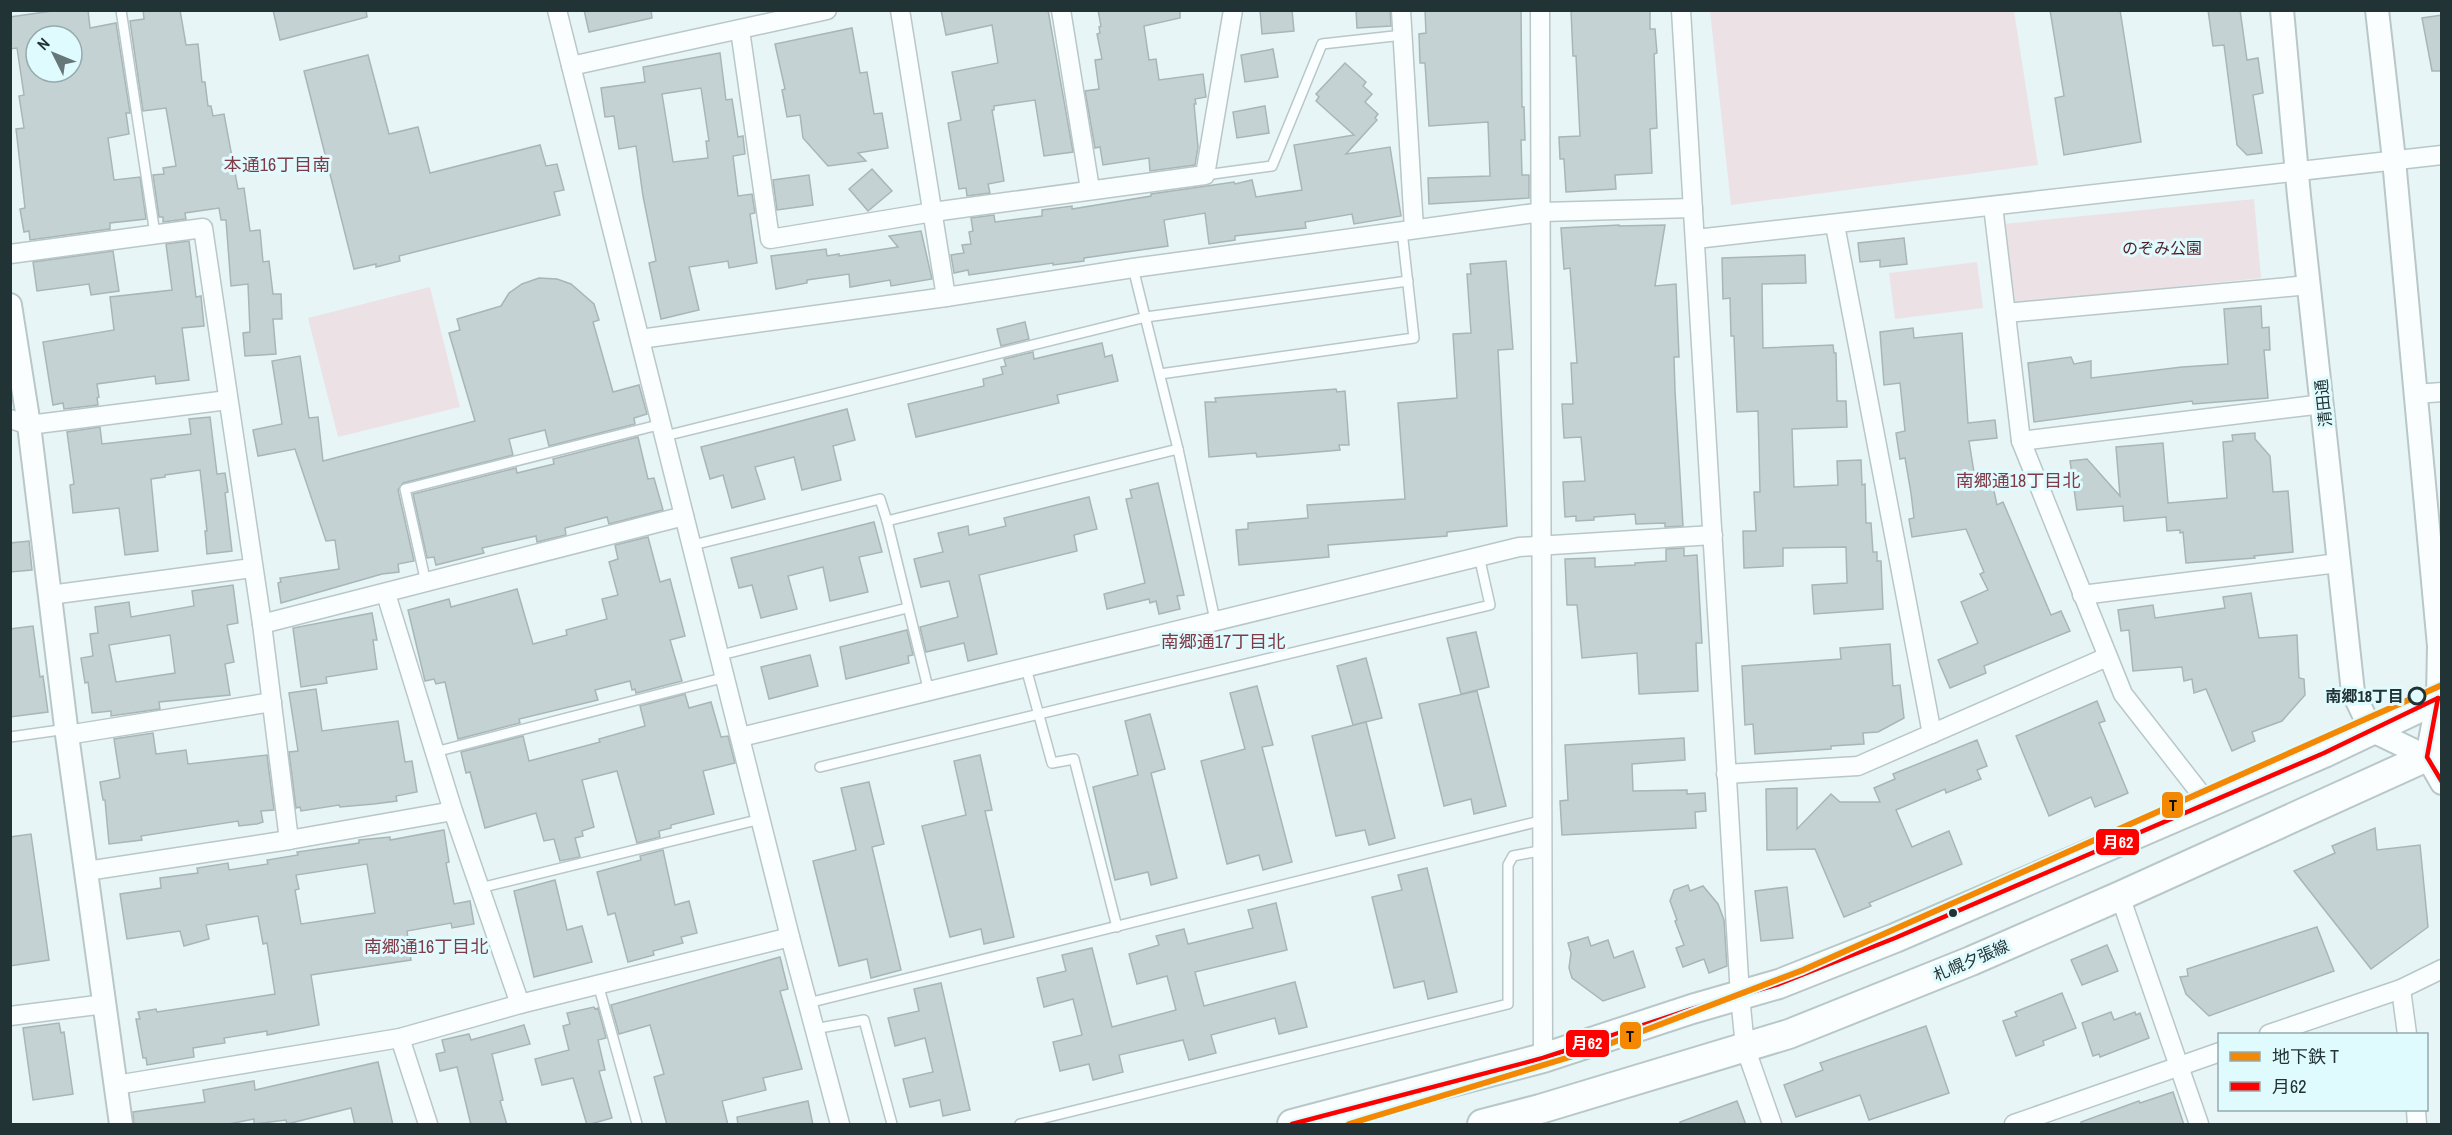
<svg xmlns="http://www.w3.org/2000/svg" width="2452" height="1135" font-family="'Archivo Narrow','Noto Sans JP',sans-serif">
<rect width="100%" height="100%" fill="#e7f5f7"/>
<g fill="#ece2e5">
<path d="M1710,11H2014L2038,165L1731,205Z"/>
<path d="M2254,199L2261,278L2011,304L2003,224Z"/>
<path d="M1977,262L1983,308L1895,319L1889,273Z"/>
<path d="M430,287L460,407L338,437L308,318Z"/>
</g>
<g fill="#c4d2d4" stroke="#a8b6b8" stroke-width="1.5" fill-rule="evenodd">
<path d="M59,10H88L90,28L116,23L130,113H126L129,134L108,138L114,180L140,177L146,219L110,223V229L30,240L29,231L24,232L20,209L25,208L16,129L24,128L19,96L24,95L17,48L10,49V17ZM36,36H72V72H36Z"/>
<path d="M143,10H180L186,45L198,44L202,82H205L208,106H211L213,116L224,114L238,189L244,188L250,231L260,230L263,262L269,261L273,294H281L282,319H273L276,354L245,356L243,333L250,332L248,284L231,286L226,220H221L219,208L185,213L186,219L163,222V217H159L153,175L164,174L163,168L176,166L166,108L143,111L130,21L144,19Z"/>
<path d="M273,10H366L367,17L280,40Z"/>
<path d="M584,10H651L652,18L589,32Z"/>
<path d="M941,10H1048L1073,152L1044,156L1035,100L994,106V110H992L1004,181L988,184L990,193L967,196L966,188L959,189L948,123L961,120L952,72L998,63L992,25L946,35Z"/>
<path d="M1098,10H1180V18L1144,26L1149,60L1156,59L1159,80L1203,74L1206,97L1195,99L1196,104H1194L1198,147L1195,165L1150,171L1149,158L1103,165L1100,147L1095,148L1085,91L1099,89L1095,60L1102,59L1097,34L1100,33L1099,27L1101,26Z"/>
<path d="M1260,10H1292L1294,31L1262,34Z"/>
<path d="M1356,10H1390L1391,26L1357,28Z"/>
<path d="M1425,10H1521L1522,107H1524L1525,140H1521L1522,175H1529V198L1429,204L1428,178L1490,176L1488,122L1429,126L1425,63H1420L1419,34L1426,33Z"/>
<path d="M1571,10H1650V29H1655L1657,53L1654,54L1657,128L1650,129L1652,173L1615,175L1616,189L1566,192L1564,159H1560L1559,137L1580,136L1576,56H1573Z"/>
<path d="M2050,10H2120L2141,142L2064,155L2055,98L2064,96Z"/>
<path d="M2208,10H2240L2247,60L2258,58L2263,93L2253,95L2262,153L2247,155L2237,145L2224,45L2213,46Z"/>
<path d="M2442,15V71H2432L2422,18Z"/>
<path d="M852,28L860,73L867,72L874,114L882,113L888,148L858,153L866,161L828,166L803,138L800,115L787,117L782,90L785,89L775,44Z"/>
<path d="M1273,49L1278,77L1245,82L1241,55Z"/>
<path d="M720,53L726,100L732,99L738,137L743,136L745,154L733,156L738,196L752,194L755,213L750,214L757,263L729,268L728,261L689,267L699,310L661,319L649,263L656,261L643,196L636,146L619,149L614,116L605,117L601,88L645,82L643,67ZM701,88L709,141H706L708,158L673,162L662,94Z"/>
<path d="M368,55L389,134L418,127L430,173L540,145L546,166L557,164L564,190L554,192L560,215L399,256L400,261L376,267V264L354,269L304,71Z"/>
<path d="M1345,63L1366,82L1363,86L1372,94L1365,102L1378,114L1375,118L1377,120L1346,154L1390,147L1401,216L1354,224L1352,214L1305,222L1306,228L1235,236V240L1209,244L1205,213L1164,220L1168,246L1084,258V261L1053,265V263L969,275L968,270L954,273L951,255L964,253L962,245L971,244L969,232L973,231L971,218L994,215L995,222L1042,216V210L1072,206V209L1151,196V194L1234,182L1235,184L1252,180L1256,197L1302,190L1294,145L1354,135L1316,101L1319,97L1316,94Z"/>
<path d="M1265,106L1269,133L1237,138L1233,112Z"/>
<path d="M872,169L892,191L868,211L849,189Z"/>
<path d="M809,175L813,205L777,210L773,180Z"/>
<path d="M1619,225V226L1665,225L1655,286L1676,284L1679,357H1674L1675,391L1683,526L1665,527V523L1636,524L1635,514L1594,517V520L1576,521V516L1565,517L1563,482L1585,481L1581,437L1564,438L1562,404H1573L1571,363H1577L1570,268L1564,269L1561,228Z"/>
<path d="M921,231L932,279L891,286L890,280L850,287L849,274L807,280V283L776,289L771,256L826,249L827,256L839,254V256L898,247L889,236Z"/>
<path d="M1904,238L1907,264L1880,267V260L1860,262L1858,243Z"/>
<path d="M189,241L196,297L201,296L204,326L182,328L189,380L156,384L155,376L97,384L99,397L97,398L98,405L64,409L63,403L53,405L43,342L114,330L110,297L172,290L166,244Z"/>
<path d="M113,251L119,291L91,295L89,284L37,291L33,262Z"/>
<path d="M1805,255L1806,283L1762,284L1763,348L1833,345L1834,353H1836L1837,401H1846L1847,427L1792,429L1794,487L1838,485L1837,461L1861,460L1862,485L1865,484L1866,523H1871L1873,552H1877V561H1881L1883,609L1814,614L1812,585L1847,583L1846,547L1783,548V566L1744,568L1743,531H1756L1754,492H1760L1758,411L1737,412L1734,336H1731L1730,298L1723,299L1722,258Z"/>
<path d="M1506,261L1513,349L1498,350L1507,526L1447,532V536L1328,545L1329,557L1239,565L1236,530L1248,529V523L1308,518L1307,505L1405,499L1398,403L1457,398L1453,334L1471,333L1467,274H1471L1470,264Z"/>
<path d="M539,278L557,279L571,284L594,304L599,320L593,322L613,392L639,385L647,414L634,418L635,424L549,446L545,430L509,439L513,455L403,483L398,490L414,561L398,564L399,572L382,574L281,603L278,583L281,582L280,578L339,569L335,540L326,541L295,449L258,456L253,430L282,424L272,361L300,356L309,418L318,417L323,461L475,421L449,333L460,330L457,319L501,306L509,293L522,284Z"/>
<path d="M2261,306L2262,328L2269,327L2270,350H2264L2268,398L2193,404L2192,401L2034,422L2028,363L2071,357L2074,364L2091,361V378L2182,367L2228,364L2224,309Z"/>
<path d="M1025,322L1029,339L1001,346L997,329Z"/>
<path d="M1913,328L1914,338L1962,333L1968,423L1995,420L1997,438L1969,441L1976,485L1992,482L1997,505L2003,502L2051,615L2061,611L2070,631L1984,666L1986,673L1950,688L1938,660L1978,643L1961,602L1988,590L1980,574L1984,572L1966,529L1912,537L1909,519L1914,518L1911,493L1905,458L1900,459L1896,433L1905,431L1900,383L1884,385L1880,332Z"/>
<path d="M1102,343L1105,357L1112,355L1118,381L1057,395L1059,403L916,437L908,404L984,386L983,379L1003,374L1001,367L1006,366L1004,359L1033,352L1034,359Z"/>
<path d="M1336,389L1337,392L1345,391L1349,445H1339L1340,450L1283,455L1257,457L1256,453L1209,457L1205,402H1216L1215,398Z"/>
<path d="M847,409L855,440L833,446L841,480L802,490L794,457L755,467L765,499L732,508L723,475L710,479L701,447Z"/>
<path d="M210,417L217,474L225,473L228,492L225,493L232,551L207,554L205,531H207L200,470L165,475V477L151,479L158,551L125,555L119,508L73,513L70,485L74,484L67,432L100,427L102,444L191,434L189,419Z"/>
<path d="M2255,433V439L2270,456L2273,492L2288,491L2293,552L2254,556L2255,558L2186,563L2183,532L2180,533V530L2167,531L2166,517L2124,521L2123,506L2077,510L2070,461L2087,459L2120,496L2116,447L2163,443L2168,503L2227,498L2223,442L2233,441L2232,435Z"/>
<path d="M638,437L648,479L654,478L663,510L609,524L607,517L565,528L566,535L537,542L536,536L482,548L484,553L436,565L434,557L427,558L413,494L516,468L517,473L554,464L553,459Z"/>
<path d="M1158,483L1184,595L1177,596L1180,609L1159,614L1156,601L1150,603L1149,599L1107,609L1104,594L1145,583L1126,499L1132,498L1130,490Z"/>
<path d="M1089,497L1097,529L1074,535L1077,551L979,575L997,654L968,661L964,643L926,652L920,627L958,617L949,581L921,587L914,559L943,552L938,533L968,526L969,535L1006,526L1004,518Z"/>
<path d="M874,522L882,552L859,557L868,592L830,601L823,567L788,576L797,609L761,618L752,585L739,588L731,558Z"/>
<path d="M648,537L660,582L670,579L685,636L670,640L682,681L636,693L635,689L632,690L630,681L595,690L598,700L519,719L520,723L458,739L445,682L436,684L434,679L425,681L408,610L449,599L451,607L517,589L533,644L567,635L566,630L607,619L602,599L618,595L609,562L618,559L615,545Z"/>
<path d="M29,541L32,570L10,572V543Z"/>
<path d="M1684,548V556L1697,555L1702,643H1696L1698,691L1639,694L1637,653L1582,658L1577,605H1567L1565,559L1595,558V567L1635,565V563L1666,561V549Z"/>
<path d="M233,585L238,623L227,625L234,662L225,664L230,695L159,702L160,709L111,716V711L92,713L88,682L85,683L81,658L93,656L90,634L98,633L95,607L129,602L131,617L194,606L192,591ZM170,635L175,673L116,682L109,645Z"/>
<path d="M2251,593L2259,638L2297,635L2299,678L2304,679L2305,695L2282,721L2252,732L2255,741L2232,751L2206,689L2194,693L2192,679L2184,681L2182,667L2133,671L2129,630L2121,631L2118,610L2153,605L2155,618L2225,608L2223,597Z"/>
<path d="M372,613L377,640H373L377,669L326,677L327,683L301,687L293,628Z"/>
<path d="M33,626L40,677L43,676L48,712L10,717V629Z"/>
<path d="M907,630L913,655L908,656L909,663L846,679L840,647Z"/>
<path d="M1476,632L1489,687L1461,694L1447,638Z"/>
<path d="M1890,644L1893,686L1900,685L1904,718L1878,732L1863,733L1864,744L1831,746V749L1755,754L1753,724L1745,725L1742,666L1841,659L1840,648Z"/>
<path d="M810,655L818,686L769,699L761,667Z"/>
<path d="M1366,658L1382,718L1353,725L1337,666Z"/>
<path d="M1257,686L1273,745L1262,747L1292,862L1263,870L1259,855L1227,864L1201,761L1245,749L1230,693Z"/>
<path d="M316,689L322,731L398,721L405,762L412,761L417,792L396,796L397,801L374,804L340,807L339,805L301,811L300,807L296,808L289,752L298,751L289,693Z"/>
<path d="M1477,691L1506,806L1474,814L1471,799L1444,806L1419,704Z"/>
<path d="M685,694L689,708L711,702L721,737L728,736L735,763L703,771L714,814L671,825V828L659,831L660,837L637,843L617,771L582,780L594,827L582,831L583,836L575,838L580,857L560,861L554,839L544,841L536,813L485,828L470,772L466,773L461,752L523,736L529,761L600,742L599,739L645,726L640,706Z"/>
<path d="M2097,701L2105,721L2099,723L2128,793L2095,807L2091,797L2049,816L2016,736Z"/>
<path d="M1150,714L1165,769L1151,773L1177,878L1151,885L1148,872L1115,880L1093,787L1138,775L1125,721Z"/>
<path d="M1366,722L1395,838L1369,845L1365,830L1336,836L1312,736Z"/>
<path d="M153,733L156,754L186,750L188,764L267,755L274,810L261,811L263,822L257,824L239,826L238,821L141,836L142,840L109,844L105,800H103L100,782L120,778L114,739Z"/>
<path d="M1684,738L1685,760L1632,764L1633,791L1687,790V794L1705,793L1706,811L1695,812L1696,828L1562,835L1560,801L1568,800L1565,745Z"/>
<path d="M1977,740L1987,766L1977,770L1981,779L1946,793L1945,789L1896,810L1912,847L1949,831L1962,864L1869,903L1871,906L1844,917L1815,849L1767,850L1766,789L1797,788V829L1831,794L1840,802H1880L1874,788L1895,779L1893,774Z"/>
<path d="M980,755L992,810L985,811L1014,937L984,944L981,929L950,937L922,826L966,815L954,761Z"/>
<path d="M869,782L884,844L872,847L901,970L871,978L867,959L839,966L813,861L856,850L841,788Z"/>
<path d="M2375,828L2377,850L2420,845L2428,927L2371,969L2294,871L2335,853L2332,846Z"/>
<path d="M444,830L449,862L446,863L454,904L470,901L474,924L452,928L451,923L407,931L411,960L311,975L319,1025L267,1035V1031L224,1038L225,1043L193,1048L194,1057L147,1065L146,1058H143L136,1019H140L138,1012L156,1009L157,1012L275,994L267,943L263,944L258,916L206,925L209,939L184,946L180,931L127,939L120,894L161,888L160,878L198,873L197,868L228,863L229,870L268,864L267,860L298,855L297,852L359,843V840L390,837V840ZM367,864L375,913L301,924L295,890L299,889L296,875Z"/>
<path d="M31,834L49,960L10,966V837Z"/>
<path d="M663,850L675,905L689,901L697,933L681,937L683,943L653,951L654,955L628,962L615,913L608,915L597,872L641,860L640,856Z"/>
<path d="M1427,868L1457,992L1428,999L1424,981L1394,988L1372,897L1402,890L1398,875Z"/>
<path d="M555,880L567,930L582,926L592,962L534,977L514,891Z"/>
<path d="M1688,885L1690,891L1703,886L1718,904L1724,920L1727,966L1709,973L1704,959L1683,967L1676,948L1684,945L1675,921L1677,920L1670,901L1674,890Z"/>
<path d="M1787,887L1793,938L1761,941L1755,891Z"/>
<path d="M1276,903L1287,950L1195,972L1204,1006L1295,982L1307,1027L1279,1034L1275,1018L1211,1035L1216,1053L1189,1060L1183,1040L1119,1055L1123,1072L1093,1080L1089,1064L1060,1071L1053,1042L1082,1035L1073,999L1044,1007L1037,978L1066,971L1062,955L1092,948L1112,1027L1176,1010L1167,976L1137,984L1129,954L1159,945L1156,936L1184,929L1188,944L1253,928L1248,910Z"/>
<path d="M2317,927L2334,971L2209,1016L2186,994L2180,977L2188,976L2187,969Z"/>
<path d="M1588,937L1591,946L1608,940L1614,958L1633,951L1645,987L1603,1001L1572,978L1569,968L1571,953L1568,943Z"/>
<path d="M2107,945L2118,971L2082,985L2071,960Z"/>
<path d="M780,957L788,989L780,991L802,1069L763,1078L766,1090L722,1101L728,1125H667L654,1077L664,1074L650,1025L619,1034L611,1005Z"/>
<path d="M941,983L970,1110L943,1116L940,1100L910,1107L903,1079L933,1072L925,1038L895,1046L888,1018L919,1011L914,989Z"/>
<path d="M2062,993L2076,1028L2043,1041L2044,1045L2016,1056L2003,1021L2017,1016L2015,1012Z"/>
<path d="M594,1007L595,1009L598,1008L606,1038L598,1040L605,1070L599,1071L612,1118L587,1125L573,1078L542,1085L535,1059L569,1050L563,1026L570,1024L567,1013Z"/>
<path d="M2111,1012L2114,1020L2135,1012L2136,1015L2140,1013L2149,1038L2100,1057L2099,1054L2093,1056L2082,1023Z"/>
<path d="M59,1023L61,1033L64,1032L73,1094L33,1100L23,1028Z"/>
<path d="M524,1025L530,1044L492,1054L503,1100L500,1101L507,1125H471L457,1067L440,1071L436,1054L445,1052L442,1040L469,1034L471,1040Z"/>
<path d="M1926,1026L1949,1093L1869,1120L1860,1095L1796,1117L1784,1085L1823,1070L1820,1063Z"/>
<path d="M378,1062L393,1125H355L351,1108L287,1124L286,1120L254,1124V1119L224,1125H134L133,1112L205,1102L203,1090L254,1081L255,1090Z"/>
<path d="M2173,1092L2184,1125H2081V1122L2139,1101L2140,1103Z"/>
<path d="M808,1101L813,1125H738L737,1117Z"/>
<path d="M1737,1101L1746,1125H1680V1122Z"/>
</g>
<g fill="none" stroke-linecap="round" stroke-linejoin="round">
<defs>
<g id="service">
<path d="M121,10L155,234"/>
<path d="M1205,175L1272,166L1322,44L1403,35"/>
<path d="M1133,268L1178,449L1215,620"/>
<path d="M1160,374L1414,338L1402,231"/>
<path d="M665,436L1146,317L1408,281"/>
<path d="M887,521L1178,449"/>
<path d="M693,545L880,499L887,521L929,692"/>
<path d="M426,583L405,489L662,424"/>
<path d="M721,655L907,608"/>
<path d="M1026,668L1052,763L1074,759L1117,927"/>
<path d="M10,737L67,729"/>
<path d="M435,752L726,677"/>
<path d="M820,767L1490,605L1479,556"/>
<path d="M480,888L761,819"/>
<path d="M598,984L637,1124"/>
<path d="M808,1003L1544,820"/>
<path d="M814,1029L864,1020L892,1124"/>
<path d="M1020,1124L1508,1004V865L1513,856L1544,850"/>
</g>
<g id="minor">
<path d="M557,10L790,937L840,1124"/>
<path d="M900,10L946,297"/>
<path d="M1061,10L1090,189"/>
<path d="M1401,10L1414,229"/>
<path d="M1540,10L1543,1058"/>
<path d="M1681,10L1740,996L1745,1047L1772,1124"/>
<path d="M740,30L770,239L933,212L1205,175L1233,10"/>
<path d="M571,66L827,10"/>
<path d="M1993,206L2021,441L2123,694L2208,803"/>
<path d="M1835,225L1932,734"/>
<path d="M1696,239L2442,155"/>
<path d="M10,254L203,228L262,624L289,840"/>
<path d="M2006,313L2309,285"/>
<path d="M640,339L946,297L1133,268L1542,212L1693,208"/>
<path d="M2416,394L2442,392"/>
<path d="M10,419L29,425L228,400"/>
<path d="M2021,441L2323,404"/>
<path d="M386,594L453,811L520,1004"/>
<path d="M50,595L252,568"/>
<path d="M2082,595L2338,563"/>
<path d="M262,624L684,516"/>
<path d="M67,735L272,702"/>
<path d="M741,737L1519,547L1713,535"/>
<path d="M1726,774L1858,766L2107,657"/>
<path d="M87,871L289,840L453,811"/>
<path d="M2120,896L2199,1124"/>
<path d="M2401,989L2407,1034"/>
<path d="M10,1016L105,1004"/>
<path d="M2269,1034L2401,989L2442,969"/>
<path d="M400,1038L428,1124"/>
<path d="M116,1085L400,1038L520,1004L790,937"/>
<path d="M2416,1110L2417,1124"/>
<path d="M2014,1124L2220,1052"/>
</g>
<g id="tertiary">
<path d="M2282,10L2299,196L2353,692L2371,730L2427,757L2442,783"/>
<path d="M2377,10L2394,160L2439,646L2438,698L2427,757"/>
<path d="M10,305L29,425L67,735L121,1124"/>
</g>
<g id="primary">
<path d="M1292,1124L1543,1058L1692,1009L1779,984L1895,938L2324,753L2442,697"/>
<path d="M1482,1124L1540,1109L1789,1034L1971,961L2120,896L2442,750"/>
</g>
</defs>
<use href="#service" stroke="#b8c7c8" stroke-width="12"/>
<use href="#minor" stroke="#b8c7c8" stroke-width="21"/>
<use href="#tertiary" stroke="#b8c7c8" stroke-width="26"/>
<use href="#primary" stroke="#b8c7c8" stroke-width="32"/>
<use href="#service" stroke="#fbfefe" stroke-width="9"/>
<use href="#minor" stroke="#fbfefe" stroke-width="18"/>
<use href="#tertiary" stroke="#fbfefe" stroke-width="22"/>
<use href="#primary" stroke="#fbfefe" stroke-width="28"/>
<defs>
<g id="bus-1">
<path d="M2438,698L2427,757L2442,782"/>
<path d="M1292,1124L1543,1058L1692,1009L1779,984L1895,938L2324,753L2438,698"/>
</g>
</defs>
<use href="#bus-1" stroke="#e0fbfe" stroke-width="9"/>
<use href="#bus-1" stroke="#f00" stroke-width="4.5"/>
<defs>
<path id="metro-1" d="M1349,1124L1593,1050L1803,970L2442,685"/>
</defs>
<use href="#metro-1" stroke="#e0fbfe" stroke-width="10"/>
<use href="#metro-1" stroke="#f48803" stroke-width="6"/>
</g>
<circle fill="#e0fbfe" stroke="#213335" stroke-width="3" cx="2417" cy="696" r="8"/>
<circle fill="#213335" stroke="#e0fbfe" stroke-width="2" cx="1953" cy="913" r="5"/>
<g text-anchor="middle" stroke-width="6" stroke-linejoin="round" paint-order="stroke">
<g font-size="16" fill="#4f1d28" stroke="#e0fbfe">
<text x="2162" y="254">のぞみ公園</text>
</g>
<g font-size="16" fill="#213335" stroke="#e0fbfe">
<text transform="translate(2323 403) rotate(-96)" y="6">清田通</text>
<text transform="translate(1971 960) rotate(-23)" y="6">札幌夕張線</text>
</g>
<g font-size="16" font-weight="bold" fill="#213335" stroke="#e0fbfe" text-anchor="end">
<text x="2404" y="702">南郷18丁目</text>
</g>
<g font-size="18" fill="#813a48" stroke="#e0fbfe">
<text x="277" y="171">本通16丁目南</text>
<text x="2018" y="487">南郷通18丁目北</text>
<text x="1223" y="648">南郷通17丁目北</text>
<text x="426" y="953">南郷通16丁目北</text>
</g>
</g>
<g stroke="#e0fbfe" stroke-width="2">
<rect x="2161" y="791" width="23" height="28" rx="6" fill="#f48803"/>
<rect x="2095" y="828" width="45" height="28" rx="6" fill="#f00"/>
<rect x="1619" y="1021" width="23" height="29" rx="6" fill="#f48803"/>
<rect x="1565" y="1029" width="45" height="29" rx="6" fill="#f00"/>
</g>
<g font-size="16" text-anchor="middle" font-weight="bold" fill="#fff">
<text x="2118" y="848">月62</text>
<text x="1587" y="1049">月62</text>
</g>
<g font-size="16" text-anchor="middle" font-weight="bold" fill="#111">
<text x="2173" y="811">T</text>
<text x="1630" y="1042">T</text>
</g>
<rect width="2452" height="1135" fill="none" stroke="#213335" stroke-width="24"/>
<rect x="2218" y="1033" width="210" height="78" fill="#e0fbfe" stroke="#94abae" stroke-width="1.5"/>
<rect x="2230" y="1052" width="30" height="9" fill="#f48803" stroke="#94abae" stroke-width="1.5"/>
<text x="2272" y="1063" font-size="18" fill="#213335">地下鉄 T</text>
<rect x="2230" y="1082" width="30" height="9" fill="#ff0000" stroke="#94abae" stroke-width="1.5"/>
<text x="2272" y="1093" font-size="18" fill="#213335">月62</text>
<g transform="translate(54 54) rotate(313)"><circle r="28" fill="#e0fbfe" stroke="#94abae" stroke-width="1.5"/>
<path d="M0-4.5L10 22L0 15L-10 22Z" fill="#667779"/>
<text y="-9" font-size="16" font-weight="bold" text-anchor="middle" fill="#213335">N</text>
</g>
</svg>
